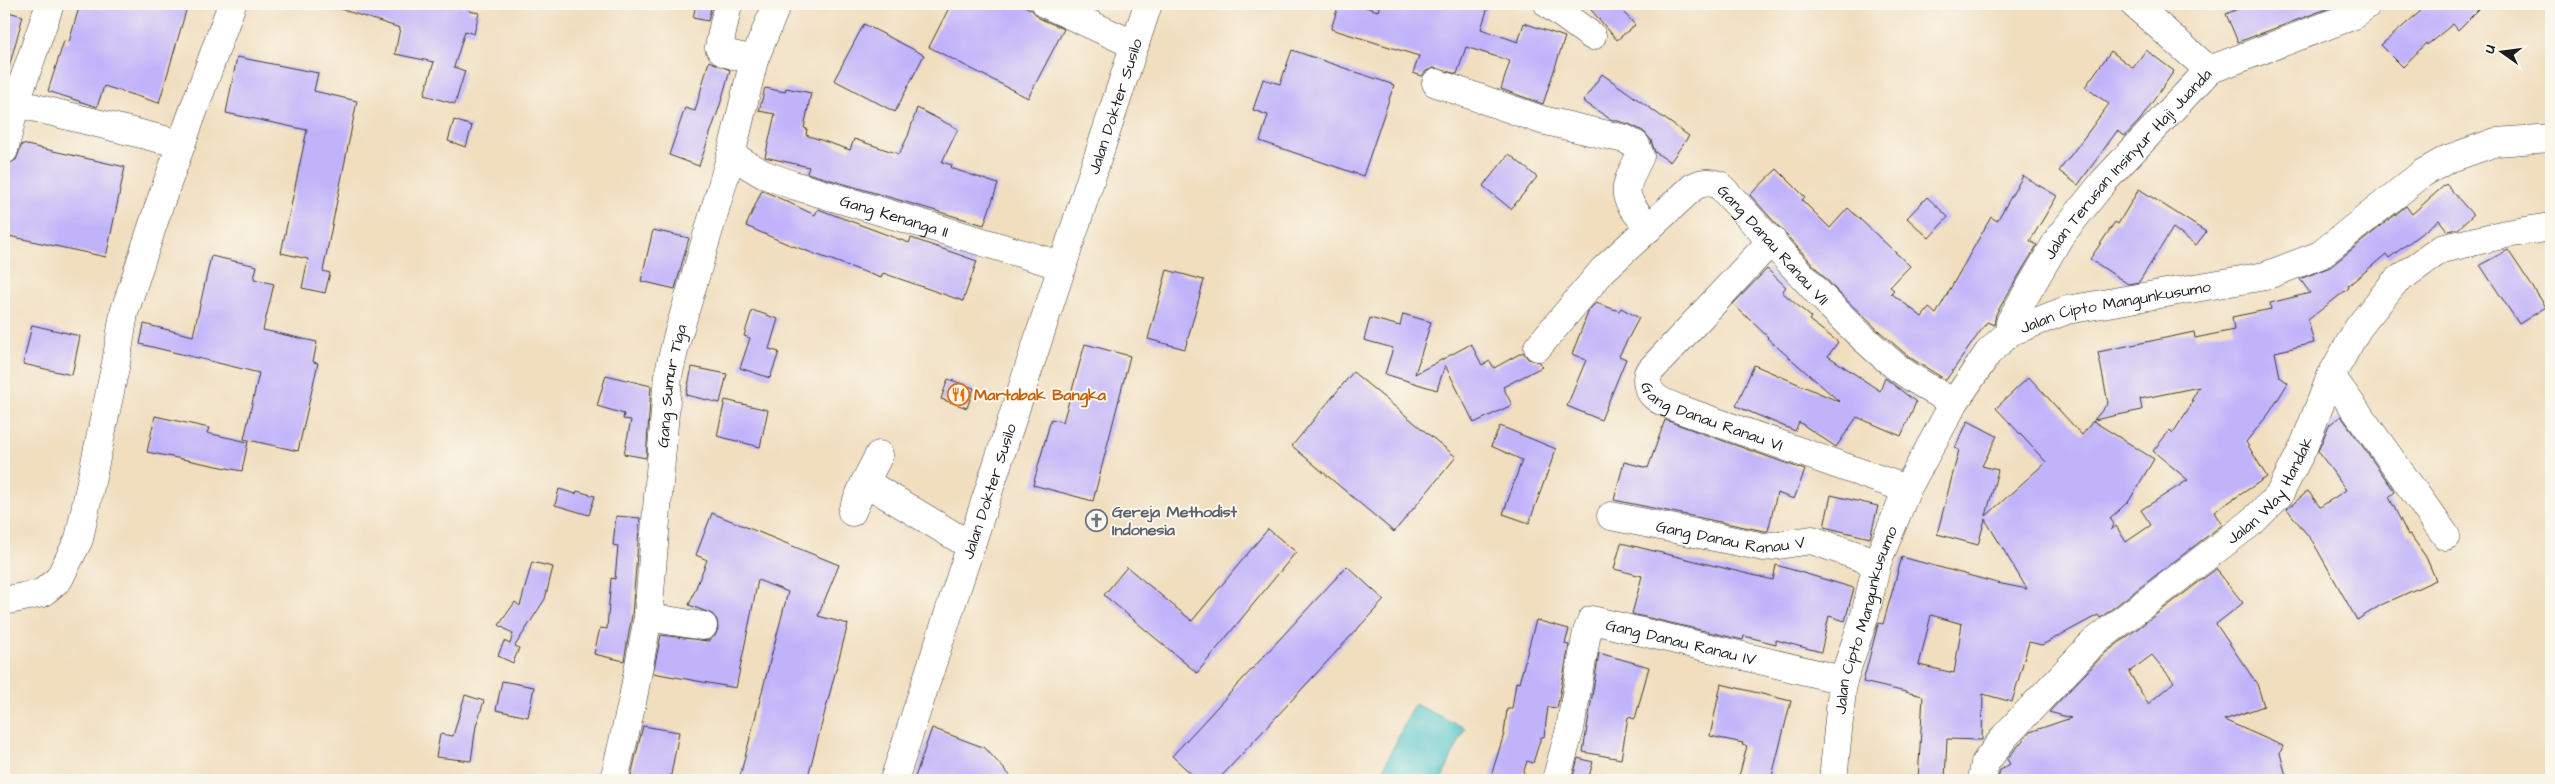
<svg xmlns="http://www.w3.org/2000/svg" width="2555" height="784" font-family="'Architects Daughter',sans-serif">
<rect width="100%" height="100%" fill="#fbf7ec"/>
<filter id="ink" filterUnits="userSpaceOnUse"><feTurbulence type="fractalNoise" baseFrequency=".02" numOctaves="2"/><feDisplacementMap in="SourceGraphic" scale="10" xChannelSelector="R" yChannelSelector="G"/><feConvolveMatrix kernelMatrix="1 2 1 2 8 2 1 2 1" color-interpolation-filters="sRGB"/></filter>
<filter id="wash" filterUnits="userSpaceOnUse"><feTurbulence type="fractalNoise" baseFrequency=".0096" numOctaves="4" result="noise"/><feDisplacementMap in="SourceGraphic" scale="20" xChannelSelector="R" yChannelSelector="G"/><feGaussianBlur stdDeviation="1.12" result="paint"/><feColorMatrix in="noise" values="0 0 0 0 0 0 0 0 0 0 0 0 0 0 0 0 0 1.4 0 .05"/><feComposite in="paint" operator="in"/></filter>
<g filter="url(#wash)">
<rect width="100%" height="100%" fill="#f0debf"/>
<path fill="#58c6cc" stroke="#3a7174" d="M1414,704L1465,728L1441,780H1378Z"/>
<g id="blocks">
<g fill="#c1b3fa" fill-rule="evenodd">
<path d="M80,4H188L159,103L104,86L97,107L48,91L64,41L69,42Z"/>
<path d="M335,4H471L469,11L479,13L474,34L465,31L454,67L465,71L455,104L424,95L434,62L395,54L400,28L334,7Z"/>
<path d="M696,4H712L708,21L693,18Z"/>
<path d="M951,4H1021L1032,10L1039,18L1064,29L1028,98L929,47Z"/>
<path d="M1339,4H1356L1378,11L1380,4H1489L1481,29L1518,42L1524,23L1565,37L1543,104L1501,89L1510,61L1466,47L1457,74L1434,68L1426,71L1422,76L1413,73L1419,56L1331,29Z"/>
<path d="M1586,4H1616L1635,25L1617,40Z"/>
<path d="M2249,4H2340L2238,42L2226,14Z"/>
<path d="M2429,4H2484L2458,30L2453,24L2427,45L2426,43L2403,67L2381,45Z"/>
<path d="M4,11L23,16L9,67H4Z"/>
<path d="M864,24L924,55L895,112L834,80Z"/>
<path d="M1292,50L1394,85L1363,176L1260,141L1268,115L1253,110L1263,79L1280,84Z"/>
<path d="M2146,50L2174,71L2140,120L2125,136L2117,131L2078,185L2059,171L2109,104L2085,87L2111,51L2133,68Z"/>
<path d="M237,57L318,73L314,91L357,101L323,271L330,273L325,293L302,288L308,259L281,253L307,130L226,113Z"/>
<path d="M709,61L730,70L720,105L699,166L669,155L685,108L695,111Z"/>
<path d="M1602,74L1689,136L1670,162L1655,152L1651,140L1643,131L1629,124L1610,119L1583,101Z"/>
<path d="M765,88L785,92L786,88L811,93L804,128L807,129L806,135L850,150L854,139L899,154L908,136L917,108L958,129L942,162L952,165L951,168L998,184L984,225L807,173L809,167L765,157L775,114L759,111Z"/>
<path d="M454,120L472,126L466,147L448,141Z"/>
<path d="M22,144L125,167L106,257L4,235V173L6,165L16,160Z"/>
<path d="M1509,154L1537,177L1511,209L1483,186Z"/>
<path d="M1777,169L1805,197L1802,200L1830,228L1848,208L1910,266L1890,287L1894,290L1891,293L1922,317L1929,308L1936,314L1991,217L1997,221L2023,176L2057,196L2030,241L2037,245L1996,314L1994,325L1987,322L1946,380L1909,357L1880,332L1836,290L1750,195Z"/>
<path d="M2446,184L2473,215L2458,229L2448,231L2439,220L2389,258L2386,254L2348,286L2349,288L2308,320L2314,343L2275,352L2280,377L2288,383L2270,412L2246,442L2267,477L2214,512L2222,525L2100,618L2098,615L2042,645L2029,642L2012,702L1983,694L1982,740L1947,739L1945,780H1918L1923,696L1863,682L1877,628L1879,623L1883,624L1902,557L1997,583L2027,589L1985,519L1978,545L1937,534L1959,450L1955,448L1968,421L1997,436L1982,466L1998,470L1986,516L2046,462L1996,408L2029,377L2082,435L2093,421L2154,459L2129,501L2110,518L2114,524L2111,530L2116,526L2126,542L2151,525L2141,510L2188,480L2153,451L2170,430L2173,433L2194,400L2191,401L2199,387L2140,399L2142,410L2094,420L2108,403L2098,352L2194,332L2195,338L2234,330L2232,317L2271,309L2270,303L2310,293L2300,279L2330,267L2406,206L2412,214ZM1931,615L1962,624L1954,673L1919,665Z"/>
<path d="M2139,189L2206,232L2196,245L2173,228L2139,282L2128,284L2090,259L2115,222L2118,224Z"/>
<path d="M762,190L815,215L818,209L909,243L911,238L977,261L963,301L883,273L881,278L785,243L746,226Z"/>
<path d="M1927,197L1948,217L1929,238L1907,218Z"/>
<path d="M653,230L689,238L675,289L641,281Z"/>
<path d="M2508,250L2546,307L2519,324L2480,265Z"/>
<path d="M211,256L257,266L254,279L274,284L263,330L317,342L313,362L318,363L298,451L244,439L259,373L140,344L144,324L193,336Z"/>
<path d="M1767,269L1786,287L1782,292L1811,317L1809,320L1838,342L1828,356L1880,391L1885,378L1916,402L1901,436L1857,417L1836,447L1799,422L1795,431L1736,406L1754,365L1840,402L1767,338L1768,337L1733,304Z"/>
<path d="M1167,270L1204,280L1185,349L1148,339Z"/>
<path d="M1596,303L1619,311L1621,308L1639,318L1619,356L1626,359L1601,420L1567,406L1586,360L1572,354L1589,310Z"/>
<path d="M752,310L778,319L769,349L779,352L770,378L740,368L750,338L744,336Z"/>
<path d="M1403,314L1431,322L1415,374L1471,344L1482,365L1490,361L1494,368L1523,352L1528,359L1540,362L1542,367L1503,387L1512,405L1474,423L1445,365L1437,390L1385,374L1393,348L1364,340L1370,318L1400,326Z"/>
<path d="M32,325L80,336L72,375L23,364Z"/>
<path d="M1085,344L1130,356L1093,501L1033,485L1051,419L1063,422Z"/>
<path d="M692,367L727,374L720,403L686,395Z"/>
<path d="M1353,372L1456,457L1394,532L1292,446Z"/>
<path d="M606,375L651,386L646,458L624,454L631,420L623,419L624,414L597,406Z"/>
<path d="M948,379L974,388L967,408L941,399Z"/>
<path d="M725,400L768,410L760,447L717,436Z"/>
<path d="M155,416L209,428L207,433L248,442L242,471L147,452Z"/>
<path d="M2341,416L2395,492L2389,497L2408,535L2410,534L2426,557L2436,580L2381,605L2357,620L2313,542L2287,509L2308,491L2320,507L2346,490L2318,451L2329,425Z"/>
<path d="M1665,420L1805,470L1794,499L1777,493L1768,531H1764L1614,500L1624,462L1648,468Z"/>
<path d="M1500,426L1556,449L1529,523L1503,514L1522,460L1491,446Z"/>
<path d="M559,489L576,494L577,491L595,496L589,515L555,505Z"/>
<path d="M1831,495L1878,506L1870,538L1824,527Z"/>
<path d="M712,513L839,565L818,616L848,624L807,780H739L788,592L758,580L736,688L653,673L661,635L708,641L715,636L718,629L717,620L712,614L689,605L707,560L696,555Z"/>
<path d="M616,516L640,518L632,615L624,661L594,654L600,628L607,629L611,578L615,579L618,546L613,545Z"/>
<path d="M1268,529L1296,552L1197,673L1104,595L1127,567L1192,621Z"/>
<path d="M1621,543L1773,580L1776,565L1854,588L1845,621L1829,616L1821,652L1776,640V644L1744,636L1743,640L1632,614L1642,576L1614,569Z"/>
<path d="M532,562L553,567L545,599L515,646L519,648L513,663L498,656L504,641L510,644L513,634L499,625L515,602L520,606Z"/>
<path d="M1347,566L1384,600L1218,780H1198L1172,756Z"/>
<path d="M2216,569L2243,603L2216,624L2257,684L2264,706L2224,720L2283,746L2280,753L2287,780H1998L2000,770L2010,764L2007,759L2030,732L2071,718L2049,712L2104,654ZM2152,655L2174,682L2148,704L2129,672Z"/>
<path d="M1536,620L1569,629L1565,644L1569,645L1559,699L1557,708L1548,707L1544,737H1541L1533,763L1527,761L1521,780H1503L1491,776L1504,734L1507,709H1512L1516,682L1519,683Z"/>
<path d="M1599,653L1649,667L1635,719L1628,717L1621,759L1583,752Z"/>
<path d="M502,681L534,687L528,717L496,710Z"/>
<path d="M1721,684L1791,701L1771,780H1738L1747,746L1742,745L1743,743L1710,736Z"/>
<path d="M465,695L484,701L476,726L471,761L436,757L440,734L453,736Z"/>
<path d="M643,726L679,732L670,780H630Z"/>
<path d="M932,728L985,748L1014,780H914Z"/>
<path d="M1578,758L1593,762L1588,780H1572Z"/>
</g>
</g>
</g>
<g filter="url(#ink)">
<use href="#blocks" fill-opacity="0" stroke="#3c3934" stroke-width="1"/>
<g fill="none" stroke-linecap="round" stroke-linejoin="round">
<defs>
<g id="minor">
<path d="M728,4L719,47L725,53L754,60"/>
<path d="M1046,4L1135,45"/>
<path d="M1548,4L1592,36"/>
<path d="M2134,4L2209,70"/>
<path d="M1436,83L1542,120L1625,139L1636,145L1640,156C1620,195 1622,195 1649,228"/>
<path d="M4,100L181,144"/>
<path d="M4,150L16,102L50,4"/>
<path id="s1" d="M731,155L763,174L793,185L1063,266"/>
<path id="s2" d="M1772,240L1648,373C1642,398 1667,404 1685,411L1907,489"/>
<path id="s3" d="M2010,332V322L2060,236L2105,180L2209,70L2352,16L2368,4"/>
<path id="s4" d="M1538,347L1603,270L1693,187C1702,182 1709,181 1719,185C1777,245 1829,312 1893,364C1911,379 1934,391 1954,403"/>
<path d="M2331,376L2446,536"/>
<path d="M879,455L865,482L971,546"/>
<path d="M852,512L865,482"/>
<path id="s5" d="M1611,516L1764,547L1812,540L1877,563"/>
<path d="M4,601L42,593L59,579L79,539L116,363L124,313L160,203L232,4"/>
<path d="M648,617L703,626"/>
<path id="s6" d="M614,780L632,703L648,617L668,376L677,338L731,155L754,60L777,4"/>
<path id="s7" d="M1556,780L1570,729L1587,632L1592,620L1843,680"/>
<path id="s8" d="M1833,780L1843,680L1865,615L1877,563L1907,489L1954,403L1988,353L2010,332L2067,310L2265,276L2320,255L2423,173L2448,159L2496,142L2551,138"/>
<path id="s9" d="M1982,780L1985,763L2005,736L2094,642L2252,522L2279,495L2303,448L2331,376L2358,328L2394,283L2441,249L2506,234L2551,227"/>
</g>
<g id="major">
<path id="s10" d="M894,780L1148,4"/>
</g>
</defs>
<use href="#minor" stroke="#3c3934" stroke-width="29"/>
<use href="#major" stroke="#3c3934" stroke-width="29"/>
<use href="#minor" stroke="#fff" stroke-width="28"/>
<use href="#major" stroke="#fff" stroke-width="28"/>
</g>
</g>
<defs>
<symbol id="restaurant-ring" viewBox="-11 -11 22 22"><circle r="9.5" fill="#fbf7ec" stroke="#e8710a" stroke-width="1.5"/><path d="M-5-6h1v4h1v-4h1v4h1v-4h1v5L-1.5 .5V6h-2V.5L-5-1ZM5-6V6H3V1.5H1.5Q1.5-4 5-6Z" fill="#e8710a"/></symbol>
<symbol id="church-ring" viewBox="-11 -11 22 22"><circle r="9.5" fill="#fbf7ec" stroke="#6b7280" stroke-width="1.5"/><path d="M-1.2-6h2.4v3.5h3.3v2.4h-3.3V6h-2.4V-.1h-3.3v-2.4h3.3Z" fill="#6b7280"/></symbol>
</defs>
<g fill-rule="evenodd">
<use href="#restaurant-ring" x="946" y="382" width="25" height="25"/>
<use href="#church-ring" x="1084" y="508" width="25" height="25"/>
</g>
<g text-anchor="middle" stroke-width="4" stroke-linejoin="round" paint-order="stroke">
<g font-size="16" fill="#1c1c1c" stroke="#fbf7ec">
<text dy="6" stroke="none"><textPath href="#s10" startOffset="709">Jalan Dokter Susilo</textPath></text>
<text dy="6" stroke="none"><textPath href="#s3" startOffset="208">Jalan Terusan Insinyur Haji Juanda</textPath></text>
<text dy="6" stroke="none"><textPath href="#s1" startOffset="175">Gang Kenanga II</textPath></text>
<text dy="6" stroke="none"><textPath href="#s4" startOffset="331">Gang Danau Ranau VII</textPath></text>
<text dy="6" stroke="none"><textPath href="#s8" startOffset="600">Jalan Cipto Mangunkusumo</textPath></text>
<text dy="6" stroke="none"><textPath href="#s6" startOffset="399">Gang Sumur Tiga</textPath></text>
<text dy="6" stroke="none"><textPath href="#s2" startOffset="268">Gang Danau Ranau VI</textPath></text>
<text dy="6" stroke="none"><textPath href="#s9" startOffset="415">Jalan Way Handak</textPath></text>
<text dy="6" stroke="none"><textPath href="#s10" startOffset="304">Jalan Dokter Susilo</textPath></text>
<text dy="6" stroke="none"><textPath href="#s5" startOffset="122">Gang Danau Ranau V</textPath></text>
<text dy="6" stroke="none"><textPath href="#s8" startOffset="164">Jalan Cipto Mangunkusumo</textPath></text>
<text dy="6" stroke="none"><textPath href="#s7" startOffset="256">Gang Danau Ranau IV</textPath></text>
</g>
<g font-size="16" font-weight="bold" fill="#c56008" stroke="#fbf7ec" text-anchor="start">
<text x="974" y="400">Martabak Bangka</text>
</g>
<g font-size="16" font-weight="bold" fill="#5b616d" stroke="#fbf7ec" text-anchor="start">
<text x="1112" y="517">Gereja Methodist<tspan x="1112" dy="18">Indonesia</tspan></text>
</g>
</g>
<rect width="2555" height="784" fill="none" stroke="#fbf7ec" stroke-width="20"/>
<g transform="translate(2502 52) rotate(284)" stroke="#fbf7ec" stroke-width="4" paint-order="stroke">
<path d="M0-4L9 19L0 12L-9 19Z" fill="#1c1c1c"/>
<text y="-8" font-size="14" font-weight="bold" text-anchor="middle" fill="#1c1c1c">U</text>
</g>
</svg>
